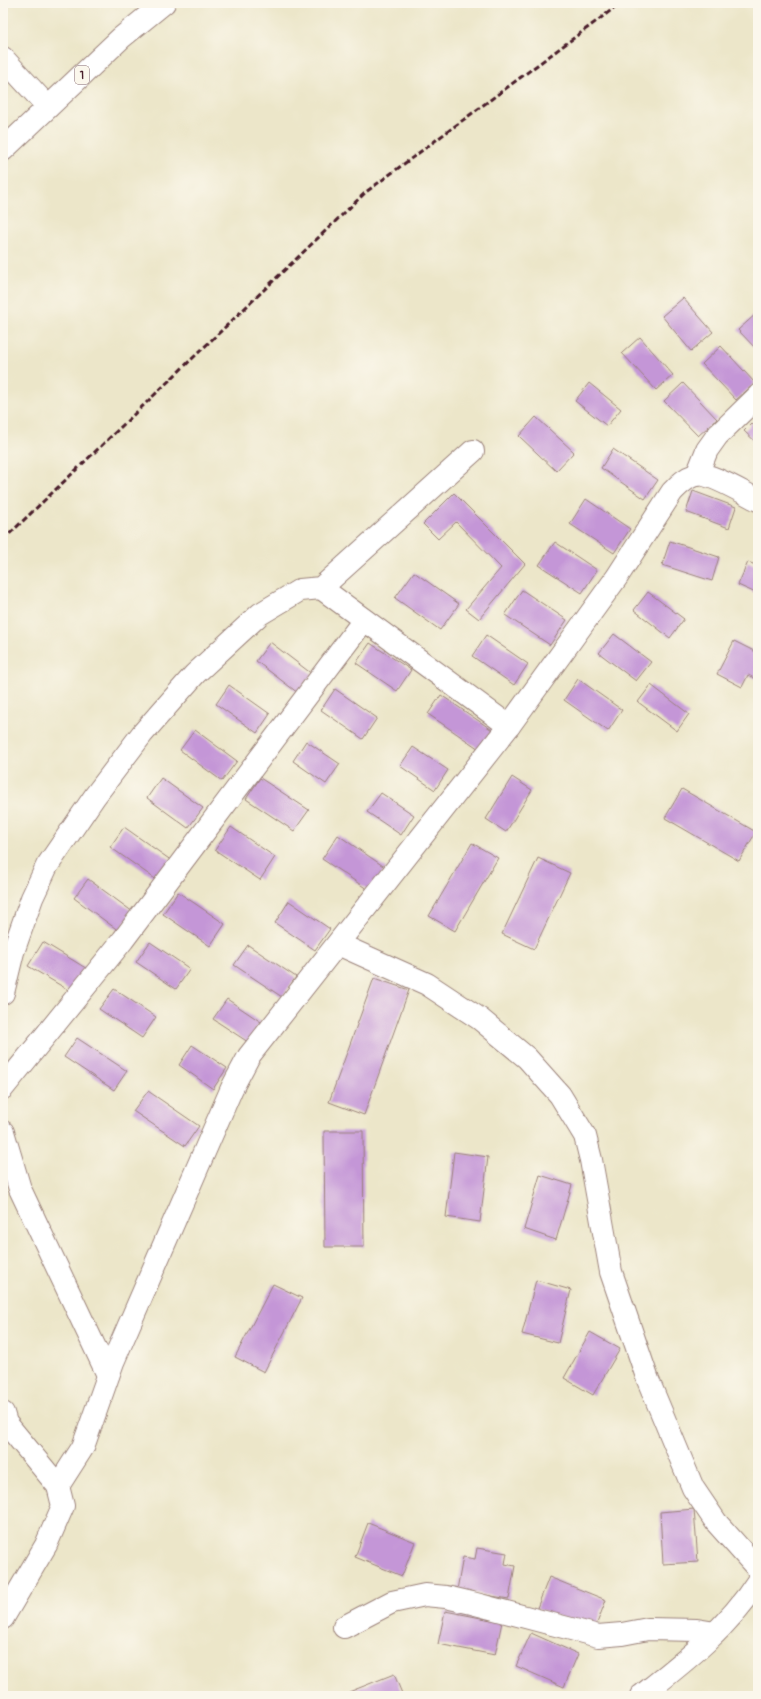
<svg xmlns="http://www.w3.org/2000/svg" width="761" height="1699" font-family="Pangolin,sans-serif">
<rect width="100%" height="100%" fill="#fbf7ec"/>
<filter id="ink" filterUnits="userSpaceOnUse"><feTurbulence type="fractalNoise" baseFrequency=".025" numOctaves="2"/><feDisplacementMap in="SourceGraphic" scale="8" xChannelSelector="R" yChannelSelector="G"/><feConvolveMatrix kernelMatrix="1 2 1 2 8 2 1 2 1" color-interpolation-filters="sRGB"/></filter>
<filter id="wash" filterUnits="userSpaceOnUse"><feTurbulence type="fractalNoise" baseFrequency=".012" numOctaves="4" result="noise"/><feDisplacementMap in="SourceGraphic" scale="16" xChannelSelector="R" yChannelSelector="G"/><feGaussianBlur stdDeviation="0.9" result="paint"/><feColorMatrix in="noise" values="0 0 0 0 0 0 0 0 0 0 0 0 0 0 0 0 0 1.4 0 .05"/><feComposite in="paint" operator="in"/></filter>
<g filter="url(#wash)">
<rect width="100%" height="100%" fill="#ece6c9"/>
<g id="blocks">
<g fill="#c496d7">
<path d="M683,298L713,332L691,351L662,316Z"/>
<path d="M757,313L758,314V351L738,330Z"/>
<path d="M640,337L673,375L656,390L622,353Z"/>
<path d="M721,346L755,383L736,400L702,364Z"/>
<path d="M589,383L621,409L607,426L575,401Z"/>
<path d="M683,383L717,419L698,436L664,401Z"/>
<path d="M536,417L574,452L556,471L519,436Z"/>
<path d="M758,417V444L744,431Z"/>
<path d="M613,449L658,480L645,499L601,468Z"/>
<path d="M693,491L736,507L729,528L686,512Z"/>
<path d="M454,493L525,564L479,619L466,609L501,568L456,522L438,539L423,524Z"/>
<path d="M586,499L630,529L614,553L570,524Z"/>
<path d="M670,541L719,557L712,581L662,565Z"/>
<path d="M555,542L597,570L582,593L539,565Z"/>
<path d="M748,562L758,566V594L738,585Z"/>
<path d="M414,572L459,604L440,630L395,598Z"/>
<path d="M522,590L567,620L550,645L505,615Z"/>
<path d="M648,592L684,619L670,638L634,610Z"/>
<path d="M614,634L651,662L636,681L599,653Z"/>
<path d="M486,635L528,664L514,685L472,656Z"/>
<path d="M734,641L758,653V680L748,675L742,687L717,674Z"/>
<path d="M270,642L312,674L298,693L256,661Z"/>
<path d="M370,643L411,670L397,691L356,663Z"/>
<path d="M578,679L622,710L608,731L564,700Z"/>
<path d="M229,685L270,714L257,733L216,704Z"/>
<path d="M651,685L689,714L677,731L638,702Z"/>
<path d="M335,689L377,718L363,739L321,710Z"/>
<path d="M441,695L495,732L482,751L428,714Z"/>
<path d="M195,730L237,761L222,781L180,750Z"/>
<path d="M306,741L340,764L326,784L293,761Z"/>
<path d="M413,747L448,770L435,790L400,766Z"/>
<path d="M512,777L532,790L506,832L486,819Z"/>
<path d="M161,778L203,808L188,828L147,798Z"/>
<path d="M260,778L309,810L294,831L246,799Z"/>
<path d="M682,789L756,832L739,861L665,818Z"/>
<path d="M381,793L414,815L401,835L367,812Z"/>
<path d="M124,827L172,861L158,881L110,847Z"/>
<path d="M231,827L275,857L260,880L215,850Z"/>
<path d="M338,835L386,868L370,891L322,859Z"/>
<path d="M472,843L498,858L455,931L429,916Z"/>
<path d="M538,858L570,873L534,949L502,934Z"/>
<path d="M88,879L133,912L119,931L74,898Z"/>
<path d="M178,892L225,924L210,946L163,914Z"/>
<path d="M289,901L330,929L315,950L275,923Z"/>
<path d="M43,942L89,970L75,994L28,966Z"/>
<path d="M150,942L190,969L176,989L136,962Z"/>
<path d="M248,945L296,977L282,997L234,965Z"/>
<path d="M374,978L409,990L364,1115L329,1102Z"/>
<path d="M114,989L156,1017L142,1038L99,1009Z"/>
<path d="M227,999L261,1022L248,1042L213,1019Z"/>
<path d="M77,1038L127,1071L114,1090L64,1057Z"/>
<path d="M192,1045L227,1068L213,1089L179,1065Z"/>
<path d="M148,1091L199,1126L185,1146L133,1111Z"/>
<path d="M324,1131H363L364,1247H325Z"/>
<path d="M454,1152L488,1157L480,1222L446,1217Z"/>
<path d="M540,1175L572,1185L556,1240L524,1229Z"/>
<path d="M536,1280L571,1290L558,1343L522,1334Z"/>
<path d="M273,1284L302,1298L264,1372L235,1357Z"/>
<path d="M590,1332L620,1349L593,1395L564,1378Z"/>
<path d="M694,1509L698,1562L663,1564L660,1512Z"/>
<path d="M368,1523L415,1542L402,1576L355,1557Z"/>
<path d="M477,1548L507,1553L505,1564L515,1566L509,1599L457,1590L463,1557L475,1559Z"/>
<path d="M549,1577L606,1600L594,1631L537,1608Z"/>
<path d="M445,1611L502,1622L495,1655L438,1644Z"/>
<path d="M531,1633L578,1654L564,1687L516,1666Z"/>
<path d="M394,1674L403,1696H351L349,1692Z"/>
</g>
</g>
</g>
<g filter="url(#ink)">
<use href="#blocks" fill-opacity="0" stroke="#9b827a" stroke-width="1"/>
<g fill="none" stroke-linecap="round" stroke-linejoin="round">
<defs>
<g id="minor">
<path d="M3,58L48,107"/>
<path d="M697,475L707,450L717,436L758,396"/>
<path d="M321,588L509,726"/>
<path d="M338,944L427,984L480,1019L527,1058L560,1095L585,1136L591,1160L611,1272L648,1380L693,1488L716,1522L758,1569"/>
<path d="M3,993L13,952L32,898L47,866L95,796L142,734L195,674L260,614L300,590L321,588L473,451"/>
<path d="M3,1088L123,940L364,620"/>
<path d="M3,1132L20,1189L108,1375"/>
<path d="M58,1486L83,1447L113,1362L232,1088L249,1056L509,726L617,577L672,492C679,485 685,478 695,475C708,471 745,494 758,500"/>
<path d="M344,1627L392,1602L425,1595L446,1597L472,1603L598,1636L622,1634L648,1629L697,1630L715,1633"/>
<path d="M641,1696C684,1662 728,1628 758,1581"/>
</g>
<g id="major">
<path d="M3,150L121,38L164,3"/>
<path d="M3,1413L6,1423L58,1486L63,1506L46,1545L3,1618"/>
</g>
</defs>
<use href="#minor" stroke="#9b827a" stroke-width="24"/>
<use href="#major" stroke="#9b827a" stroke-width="24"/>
<use href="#minor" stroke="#fff" stroke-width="22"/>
<use href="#major" stroke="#fff" stroke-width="22"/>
<path stroke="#4a1f2b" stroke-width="3" stroke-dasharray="6 3" stroke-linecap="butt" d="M3,540L366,192L621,3"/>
</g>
</g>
<g text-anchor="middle" stroke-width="3.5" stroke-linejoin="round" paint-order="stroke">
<rect fill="#fbf7ec" stroke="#7f6065" stroke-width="1" x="75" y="66" width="14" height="18" rx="3"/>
<g font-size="11" font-weight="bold" fill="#4a1f2b">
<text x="82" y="79">1</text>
</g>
</g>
<rect width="761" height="1699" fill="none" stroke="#fbf7ec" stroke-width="16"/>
</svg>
